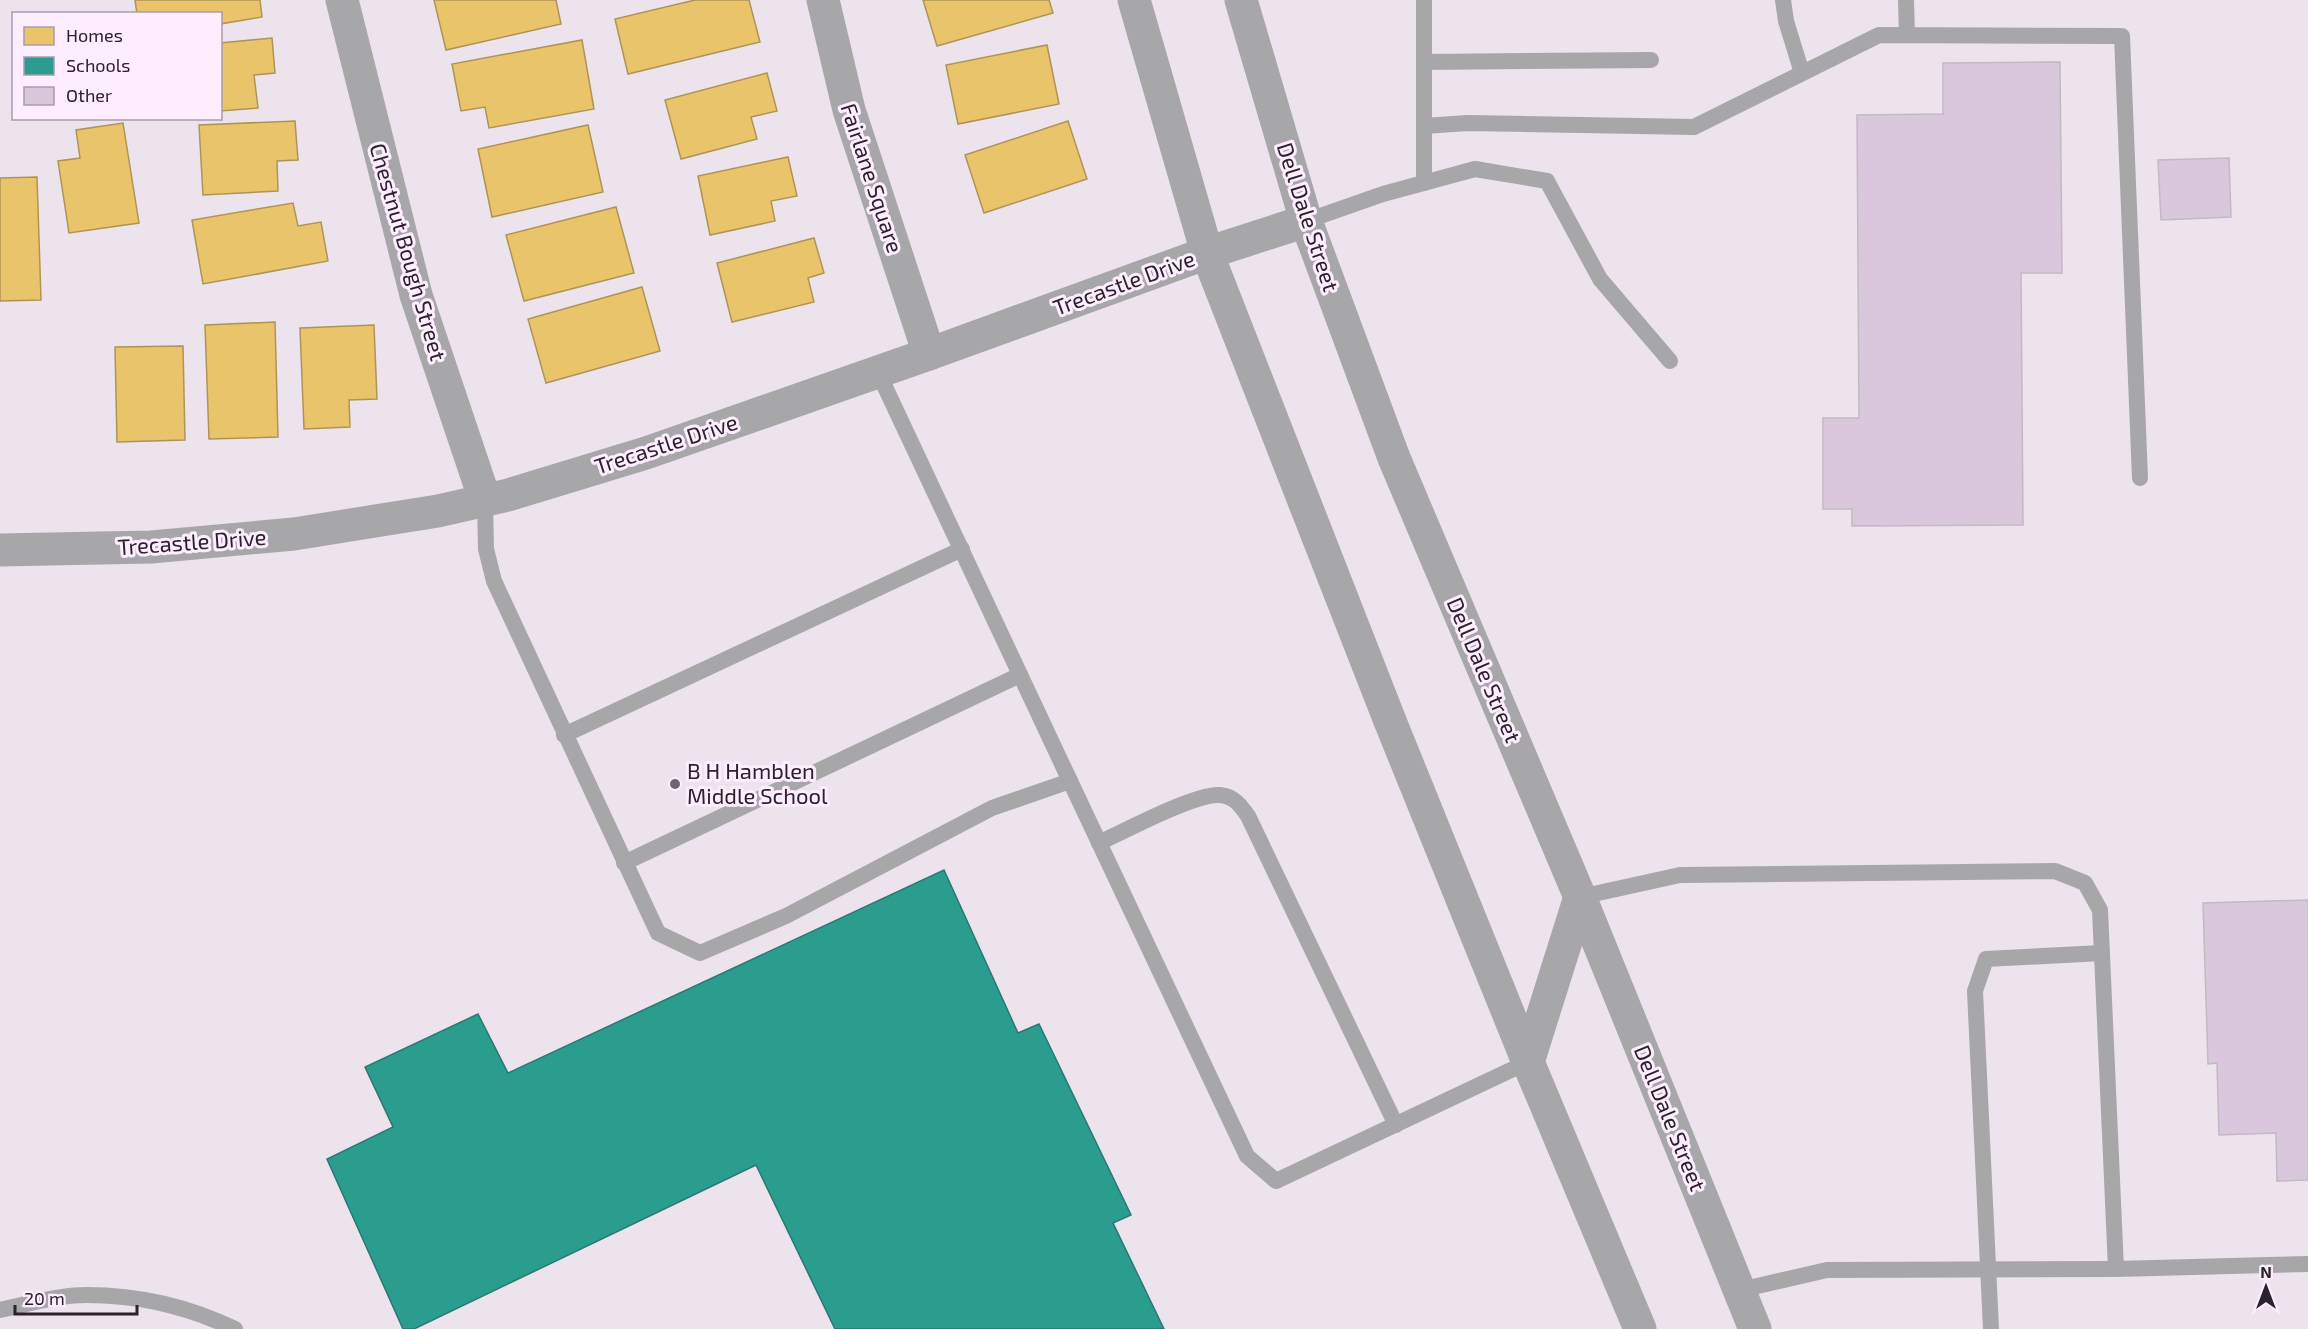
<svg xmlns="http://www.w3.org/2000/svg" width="2308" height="1329" font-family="'Exo 2',sans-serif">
<rect width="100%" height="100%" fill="#ece3ed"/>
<g fill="#e9c46a" stroke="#af9457" stroke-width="1.5">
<path d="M135,0H260L262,17L220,24V14H137Z"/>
<path d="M434,0H556L561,24L446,50Z"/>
<path d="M695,0H749L760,42L628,74L615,19Z"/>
<path d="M923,0H1049L1053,13L937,46Z"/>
<path d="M272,38L275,73L254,75L258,108L220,111V43Z"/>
<path d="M582,40L594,109L489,128L485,107L461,111L452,64Z"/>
<path d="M1047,45L1059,104L958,124L946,65Z"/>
<path d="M767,73L777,111L751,117L757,139L681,159L665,100Z"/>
<path d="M295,121L298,160L277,161L278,191L203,195L199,125Z"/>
<path d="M1068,121L1087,179L984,213L965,155Z"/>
<path d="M123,123L139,223L69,233L58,161L80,158L76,130Z"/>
<path d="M588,125L603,192L492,217L478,149Z"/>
<path d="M788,157L797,196L771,201L775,221L710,235L698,176Z"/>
<path d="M37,177L41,300L0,301V178Z"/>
<path d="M293,203L298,226L321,222L328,261L203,284L192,220Z"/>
<path d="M616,207L634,273L524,301L506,235Z"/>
<path d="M814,238L824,273L808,278L814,302L732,322L717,263Z"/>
<path d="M642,287L660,351L546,383L528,319Z"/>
<path d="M275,322L278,437L209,439L205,325Z"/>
<path d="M374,325L377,399L349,400L350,427L304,429L300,328Z"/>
<path d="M183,346L185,440L117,442L115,347Z"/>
</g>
<path fill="#2a9d8f" stroke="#2a7871" stroke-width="1.5" d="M944,870L1018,1033L1039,1024L1131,1215L1113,1223L1164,1329H835L756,1165L414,1329H403L327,1159L393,1127L365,1067L478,1014L508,1073Z"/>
<g fill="#d9c8db" stroke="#c1bac1" stroke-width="1.5">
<path d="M2060,62L2062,273H2021L2023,525L1852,526V509H1823V418H1859L1857,115L1943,114V63Z"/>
<path d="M2229,158L2231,217L2161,220L2158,160Z"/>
<path d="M2308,900V1180L2277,1181L2276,1133L2219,1135L2217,1063L2208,1064L2203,903Z"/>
</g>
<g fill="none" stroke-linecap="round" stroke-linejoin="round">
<g stroke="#a7a7a9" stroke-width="16">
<path d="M1783,0L1786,21L1802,73"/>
<path d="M1906,0L1907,35"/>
<path d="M1424,62L1651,60"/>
<path d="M1424,126L1468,123L1694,127L1879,35L2122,36L2140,478"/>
<path d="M1424,183V0"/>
<path d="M1306,221L1383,194L1475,169L1547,181L1600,279L1670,361"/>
<path d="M878,372L1070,781"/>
<path d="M485,500L486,549L494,581L658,933L700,953L786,916L992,808L1070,781L1247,1156L1276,1181L1528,1062"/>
<path d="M564,735L962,549"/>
<path d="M1099,843C1124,831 1196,793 1220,795C1234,796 1241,806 1248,816L1396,1125"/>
<path d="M624,863L1020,675"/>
<path d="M1580,897L1680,875L2055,871L2085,883L2100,910L2116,1269L2308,1264"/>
<path d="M1740,1290L1827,1270L2116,1269"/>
<path d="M0,1310C28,1304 58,1295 87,1295C137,1295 189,1307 235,1329"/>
<path d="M1991,1329L1975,991L1986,959L2102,953"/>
</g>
<g stroke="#a7a7a9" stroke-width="33">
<path d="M342,0L416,295L485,500"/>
<path d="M823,0L849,110L929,354"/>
<path d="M0,550L151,547L294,534L438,511L508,495L646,453L929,354L1207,253L1306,221"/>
</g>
<g stroke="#a7a7aa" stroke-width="33">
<path d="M1134,0L1207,253L1390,721L1528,1062L1640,1329"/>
<path d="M1241,0L1306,221L1394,458L1580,897L1755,1329"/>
<path d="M1528,1062L1580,897"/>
</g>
</g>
<circle fill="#6d666e" stroke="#fdedff" stroke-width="2" cx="675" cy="784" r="6"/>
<g text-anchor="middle" stroke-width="6" stroke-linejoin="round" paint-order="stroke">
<g font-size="22" fill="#29232a" stroke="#fdedff">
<text transform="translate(872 178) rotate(72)" y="8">Fairlane Square</text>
<text transform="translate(1308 217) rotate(72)" y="8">Dell Dale Street</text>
<text transform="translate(408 252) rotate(74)" y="8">Chestnut Bough Street</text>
<text transform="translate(1124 283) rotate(-20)" y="8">Trecastle Drive</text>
<text transform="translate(666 444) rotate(-18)" y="8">Trecastle Drive</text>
<text transform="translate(192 542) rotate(-4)" y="8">Trecastle Drive</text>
<text transform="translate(1484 670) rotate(67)" y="8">Dell Dale Street</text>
<text transform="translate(1670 1118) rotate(68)" y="8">Dell Dale Street</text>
</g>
<g font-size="22" fill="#29232a" stroke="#fdedff" text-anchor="start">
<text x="687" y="779">B H Hamblen<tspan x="687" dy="25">Middle School</tspan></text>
</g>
</g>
<rect x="12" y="12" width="210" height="108" fill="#fdedff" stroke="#a89caa" stroke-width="1.5"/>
<rect x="24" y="27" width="30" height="18" fill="#e9c46a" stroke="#a89caa" stroke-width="1.5"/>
<text x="66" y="42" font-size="18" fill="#29232a">Homes</text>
<rect x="24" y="57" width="30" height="18" fill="#2a9d8f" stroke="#a89caa" stroke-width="1.5"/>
<text x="66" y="72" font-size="18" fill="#29232a">Schools</text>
<rect x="24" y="87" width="30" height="18" fill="#d9c8db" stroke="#a89caa" stroke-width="1.5"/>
<text x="66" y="102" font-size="18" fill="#29232a">Other</text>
<g transform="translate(2266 1287)" stroke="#fdedff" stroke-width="4.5" paint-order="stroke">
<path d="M0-4.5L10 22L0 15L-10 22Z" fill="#29232a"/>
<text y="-9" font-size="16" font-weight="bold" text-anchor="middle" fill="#29232a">N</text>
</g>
<path d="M15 1305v9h122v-9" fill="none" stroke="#29232a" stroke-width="3"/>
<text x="24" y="1305" font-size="18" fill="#29232a" stroke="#fdedff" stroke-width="4.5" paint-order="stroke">20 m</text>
</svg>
